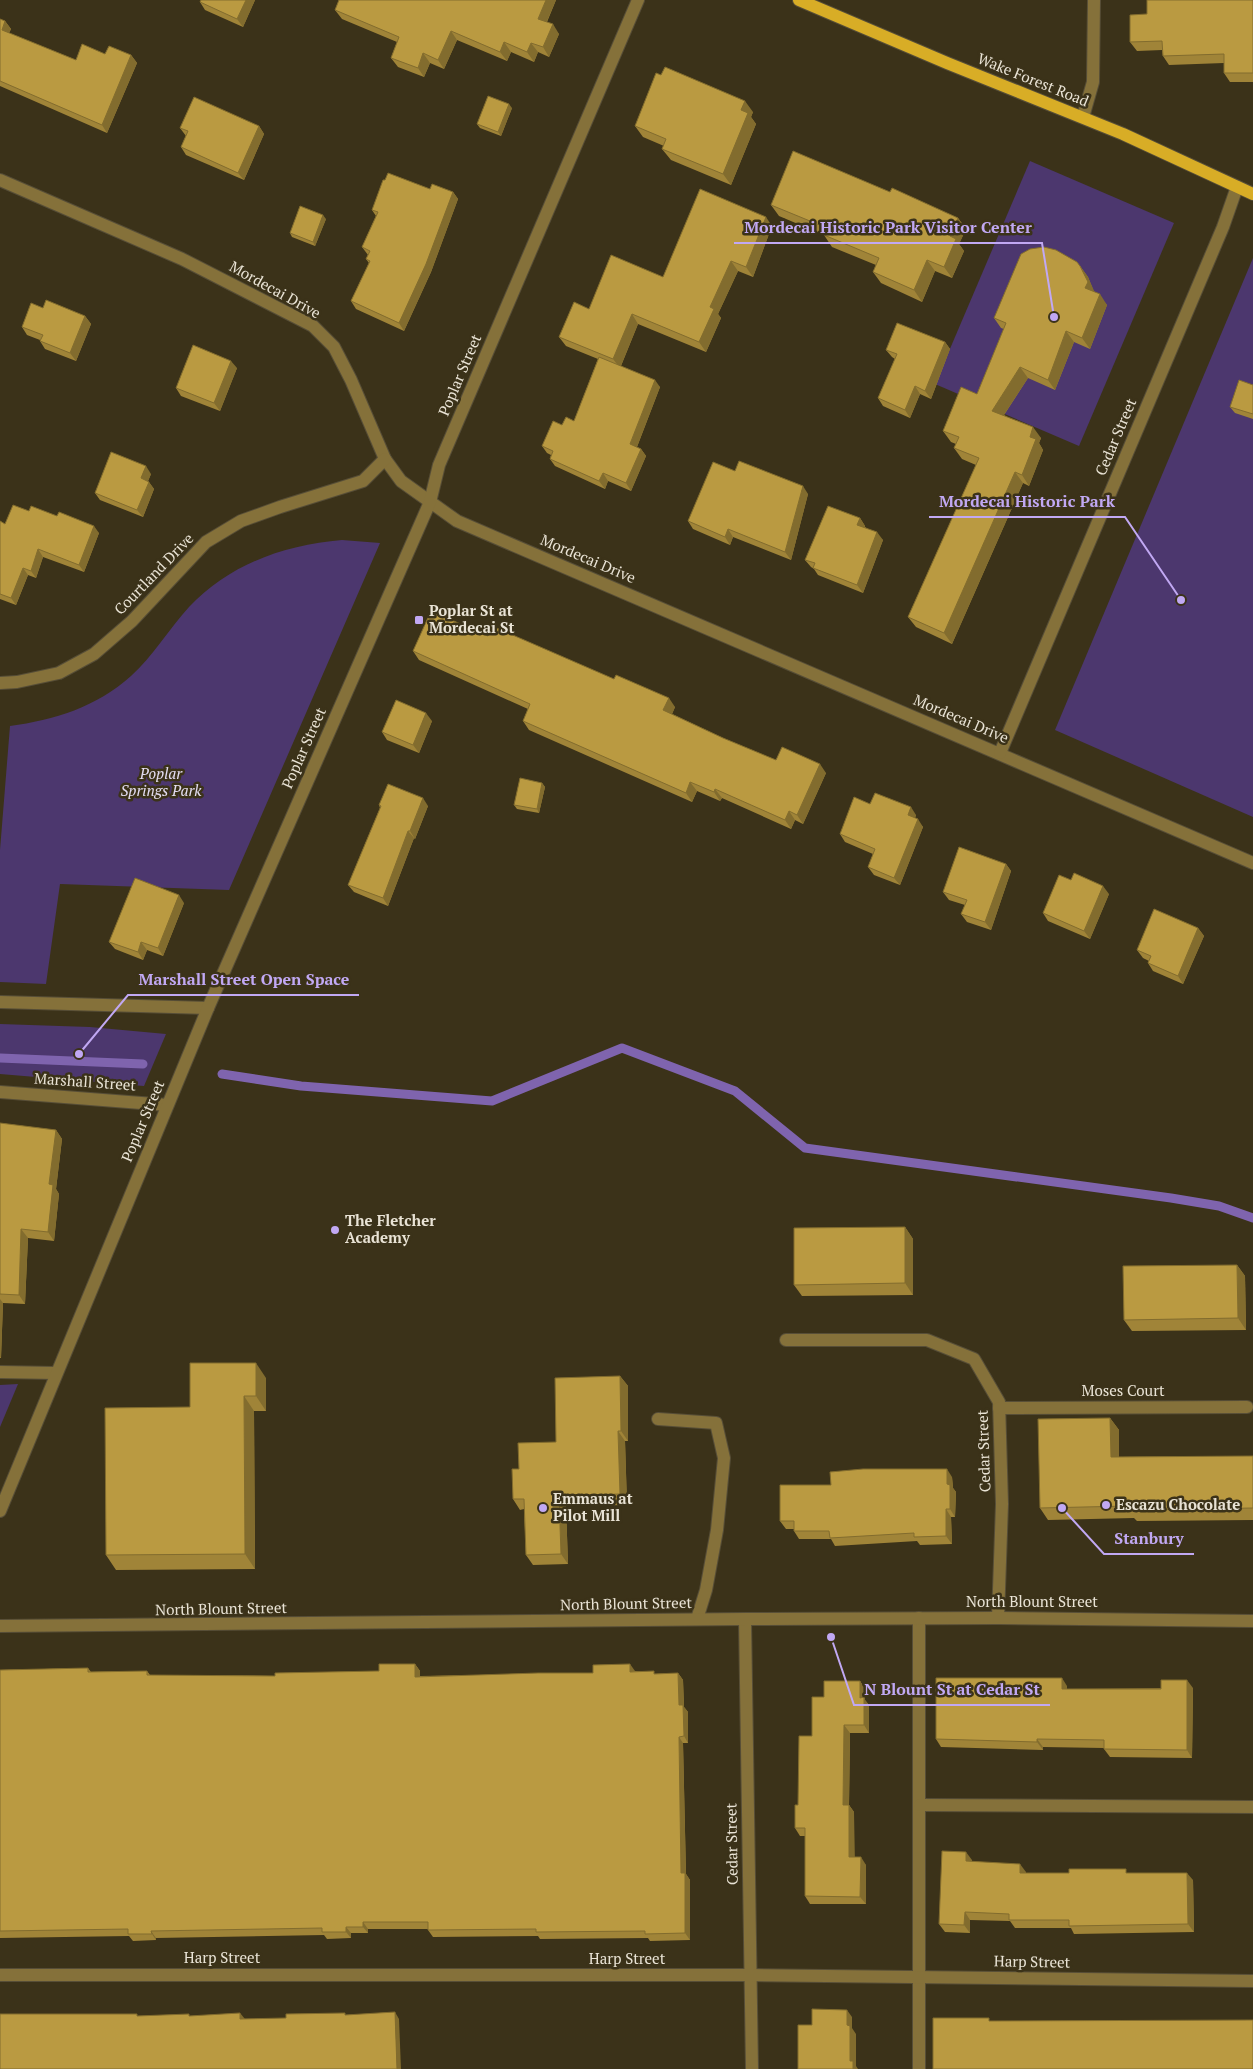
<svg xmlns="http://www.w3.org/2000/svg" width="1253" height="2069" font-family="'PT Serif',serif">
<rect width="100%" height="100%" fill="#3b3219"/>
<g fill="#4c376e">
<path d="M1030,161L1174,223L1079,446L935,384Z"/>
<path d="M1253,258V817L1055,730Z"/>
<path d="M342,540L380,543L229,890L60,884L46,984L0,982V850L10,726C54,720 97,707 131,676C153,656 169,629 189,607C230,564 284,545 342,540Z"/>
<path d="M0,1024L90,1027L166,1034L144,1086L0,1074Z"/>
<path d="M18,1384L0,1427V1385Z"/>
</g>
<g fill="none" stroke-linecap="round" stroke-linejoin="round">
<g stroke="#7f64ae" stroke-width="9">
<path d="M0,1058L143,1064"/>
<path d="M222,1074L301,1086L492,1101L622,1048L735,1091L805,1148L1171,1198L1219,1206L1253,1218"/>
</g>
<defs>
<g id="minor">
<path d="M1083,117L1093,82L1094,0"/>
<path d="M0,180L182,259L313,326L334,347L351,380L385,459L401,481L457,521L1253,863"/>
<path d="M0,683L17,682L59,673L94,654L132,621L206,542L241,521L280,507L363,481L385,459"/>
<path d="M1000,753L1223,227L1237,187"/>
<path d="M0,1002L208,1008"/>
<path d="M0,1092L167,1105"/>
<path d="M786,1340H927L974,1359L999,1402L1002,1504L998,1618"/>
<path d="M0,1372L56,1373"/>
<path d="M999,1408L1247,1407"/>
<path d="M658,1419L716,1423L724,1458L717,1530L706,1590L697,1619"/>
<path d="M0,1511L208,1008L430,502L439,465L638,0"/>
<path d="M919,1618V2069"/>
<path d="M745,1619L752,2069"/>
<path d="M0,1626L745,1619L998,1618L1253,1621"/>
<path d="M920,1805L1253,1807"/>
<path d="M0,1975H751L1253,1981"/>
</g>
<path id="major" d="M799,0L947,63L1123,134L1253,194"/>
</defs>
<use href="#minor" stroke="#574e37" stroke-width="14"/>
<use href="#major" stroke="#574e37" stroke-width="14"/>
<use href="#minor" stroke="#85713a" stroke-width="12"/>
<use href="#major" stroke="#d8ad26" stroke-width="12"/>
</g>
<g fill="#a08438">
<path d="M255,0L243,27L205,10L200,2Z"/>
<path d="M339,0H556L547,22L559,34L549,57L538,52L534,62L511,52L507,61L457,40L444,69L430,63L424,77L398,67L391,58L397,42L342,19L335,10Z"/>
<path d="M1253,0V82H1230L1224,73V63L1169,65L1163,56L1162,50L1137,51L1130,42L1147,14Z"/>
<path d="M0,19L5,21L11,29L9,33L76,60L105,54L131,55L137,63L107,133L0,86Z"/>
<path d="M512,108L501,136L480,128L477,124Z"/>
<path d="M753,112L751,117L756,124L731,185L671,160L662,149L664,146L643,137L635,126Z"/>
<path d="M259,126L264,134L244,180L186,155L181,147L186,136L180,128Z"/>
<path d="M430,189L453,192L458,199L431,272L404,331L356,309L351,301L369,263L366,259L368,255L362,247L376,216L372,210Z"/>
<path d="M890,192L958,218L966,229L959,244L964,251L952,278L935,271L922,302L881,283L873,272L876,265L832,247L824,235L779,216L771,205Z"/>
<path d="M326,219L315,246L292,237L290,233Z"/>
<path d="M772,226L753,277L738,271L718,314L721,318L706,352L638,324L621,366L660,387L637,447L641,449L646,456L631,491L608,481L605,489L555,466L550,459L551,455L547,453L542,446L562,425L574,421L598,359L566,346L559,337L589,309L663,277Z"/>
<path d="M1080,266L1088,277L1094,292L1107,305L1090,349L1074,342L1055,390L1028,378L1004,415L1041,438L1039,443L1043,450L1029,486L1023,483L952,644L916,627L908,617L976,465L962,459L954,448L956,444L951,442L943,431L977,394L1004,329L1001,328L994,318Z"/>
<path d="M43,308L85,316L91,324L76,361L45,349L40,341V340L27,335L22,327Z"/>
<path d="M945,342L950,349L931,399L920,394L910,418L883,406L878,398L895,359L892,357L886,350Z"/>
<path d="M237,368L220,411L181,396L176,388Z"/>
<path d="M1253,385V419L1235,413L1230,407Z"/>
<path d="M735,471L808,494L791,560L733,537L730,545L693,529L688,521Z"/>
<path d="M151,474L148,481L154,489L143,517L100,500L95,493Z"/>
<path d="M29,511L99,533L84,572L43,557L36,578L28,575L16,605L0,599V521L5,524Z"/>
<path d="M860,518L865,526V527L883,540L863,593L818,575L814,569L811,567L805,560Z"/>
<path d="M488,636L675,707L672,714L723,738L776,760L826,773L803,824L795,820L791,829L722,798L720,801L697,791L692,802L529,730L523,721L528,709L419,660L413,651Z"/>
<path d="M432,721L419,753L387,740L382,732Z"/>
<path d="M542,783L545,787L539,813L517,809L514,805Z"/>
<path d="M870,804L916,815L915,818L923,827L900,885L874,875L868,867L873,854L845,842L840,834Z"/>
<path d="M379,805L428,806L415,839L414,838L388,906L354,892L348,885L380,808Z"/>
<path d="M1006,864L1011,871L991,930L967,922L961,914L965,905L949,900L943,892Z"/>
<path d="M1109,894L1090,939L1048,921L1043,913Z"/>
<path d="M184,903L163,956L147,950L143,960L115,949L109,942Z"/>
<path d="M1198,928L1204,936L1183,984L1153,971L1148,963L1149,961L1143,958L1137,950Z"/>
<path d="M0,1123L56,1130L62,1139L56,1189L59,1194L54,1241L28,1238L25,1304L3,1303L1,1358H0Z"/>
<path d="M905,1227L913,1239V1295L802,1296L794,1285Z"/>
<path d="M1237,1265L1245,1276L1246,1330L1132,1331L1124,1320Z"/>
<path d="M620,1376L628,1386V1441H625L627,1505L566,1506L568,1564L533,1565L526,1555L524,1509L520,1510L513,1499L519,1469L556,1442Z"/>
<path d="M266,1378V1411H254L255,1569L116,1570L106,1555L190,1407Z"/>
<path d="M1110,1418L1119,1430V1457L1253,1456V1520L1137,1521L1134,1518L1048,1520L1040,1508Z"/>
<path d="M952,1477L953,1488L956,1492L955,1517H951L952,1544L920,1545L917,1541L835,1546L831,1539H799L794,1531V1529H786L780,1521L831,1485Z"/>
<path d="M415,1664L420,1671V1676L593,1673L635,1671L656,1674L678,1673L683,1680L684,1707L688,1712V1743H683L686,1874L690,1880V1940L650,1941L648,1938L540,1939L538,1936L433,1937L428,1930V1929H368V1933H351V1938L327,1939L324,1935L156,1938V1940L133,1941L129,1936L0,1938V1670L88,1668L91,1672L147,1671L150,1675L275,1676L379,1671Z"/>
<path d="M860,1681L865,1689V1700L869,1705V1733H850L849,1805L854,1812V1857L866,1865V1904H810L805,1896V1836H800L795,1828L798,1805L812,1736L824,1697Z"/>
<path d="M1067,1686V1689L1193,1688L1192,1758L1110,1757L1104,1749V1748L1043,1747V1750L941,1747L936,1739Z"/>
<path d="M972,1860V1862L1026,1872V1873H1128L1193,1880L1194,1932L1074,1934L1071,1928H1015L1010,1921L970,1920V1933L945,1932L939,1924Z"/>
</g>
<g fill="#826c2e">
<path d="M246,0H255L243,27L237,19Z"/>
<path d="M546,0H556L544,28L538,19Z"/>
<path d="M5,21L11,29L7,37L2,30Z"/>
<path d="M553,24L559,34L549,57L543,47Z"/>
<path d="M451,31L457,40L444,69L438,60Z"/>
<path d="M504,42L511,52L507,61L500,52Z"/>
<path d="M531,43L538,52L534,62L527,52Z"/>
<path d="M423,53L430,63L424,77L418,68Z"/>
<path d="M131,55L137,63L107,133L102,125Z"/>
<path d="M745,101L753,112L751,117L756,124L731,185L723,174L741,110Z"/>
<path d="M509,104L512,108L501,136L498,132Z"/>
<path d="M259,126L264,134L244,180L238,173Z"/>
<path d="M453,192L458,199L431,272L404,331L399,323Z"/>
<path d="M323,215L326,219L315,246L313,242Z"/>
<path d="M766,217L772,226L753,277L746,267Z"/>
<path d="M958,218L966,229L959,244L964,251L952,278L944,267L950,236Z"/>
<path d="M927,260L935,271L922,302L914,290Z"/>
<path d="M731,261L738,271L718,314L721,318L706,352L699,342L710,307Z"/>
<path d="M1080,266L1088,277L1095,293L1085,288Z"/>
<path d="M1100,294L1107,305L1090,349L1082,338Z"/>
<path d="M632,314L638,324L620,368L613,359Z"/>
<path d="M85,316L91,324L76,361L70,353Z"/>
<path d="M1066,331L1074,342L1055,390L1048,380Z"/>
<path d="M945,342L950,349L931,399L925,391Z"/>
<path d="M231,361L237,368L220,411L214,403Z"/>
<path d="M1020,367L1028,378L1000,421L992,411Z"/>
<path d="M655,380L660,387L635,452L630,444Z"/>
<path d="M915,386L920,394L910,418L905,410Z"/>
<path d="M1033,427L1041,438L1039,443L1043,450L1029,486L1022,475L1030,437Z"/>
<path d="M641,449L646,456L631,491L626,483Z"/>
<path d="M146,466L151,474L146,486L141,478Z"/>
<path d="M1015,472L1023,483L952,644L944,633Z"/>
<path d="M603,473L608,481L605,489L599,481Z"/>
<path d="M149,482L154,489L143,517L137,510Z"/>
<path d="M803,486L808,494L791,560L785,552Z"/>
<path d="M860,518L865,526L863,532L857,525Z"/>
<path d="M94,526L99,533L84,572L79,565Z"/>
<path d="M728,529L733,537L730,545L725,537Z"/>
<path d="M877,532L883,540L863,593L857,585Z"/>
<path d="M38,549L43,557L36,578L31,571Z"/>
<path d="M23,568L28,575L16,605L11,598Z"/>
<path d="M669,698L675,707L670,719L663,710Z"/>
<path d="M426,713L432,721L419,753L413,745Z"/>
<path d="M820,764L826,773L803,824L797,815Z"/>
<path d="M690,782L697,791L692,802L686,793Z"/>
<path d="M542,783L545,787L539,813L537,809Z"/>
<path d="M715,789L722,798L720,801L714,792Z"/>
<path d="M423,798L428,806L415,839L410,831Z"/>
<path d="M911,807L916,815L913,823L908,815Z"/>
<path d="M789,811L795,820L791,829L785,820Z"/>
<path d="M918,819L923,827L900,885L894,878Z"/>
<path d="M408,831L414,838L388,906L383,898Z"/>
<path d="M1006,864L1011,871L991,930L985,922Z"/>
<path d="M1103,886L1109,894L1090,939L1084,931Z"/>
<path d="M179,895L184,903L163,956L158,948Z"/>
<path d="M1198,928L1204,936L1183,984L1178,976Z"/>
<path d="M141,942L147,950L143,960L138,952Z"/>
<path d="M56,1130L62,1139L56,1189L59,1194L54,1241L48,1232L49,1184Z"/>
<path d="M905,1227L913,1239V1295L905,1283Z"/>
<path d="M21,1229L28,1238L25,1304L19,1295Z"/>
<path d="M1237,1265L1245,1276L1246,1330L1238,1318Z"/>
<path d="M0,1299L3,1303L1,1358L0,1357Z"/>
<path d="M256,1363L266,1378V1411L256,1396Z"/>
<path d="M620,1376L628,1386V1441L621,1431Z"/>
<path d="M244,1396L254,1411L255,1569L245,1554Z"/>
<path d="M1110,1418L1119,1430V1468L1111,1457Z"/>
<path d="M618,1431L625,1441L627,1505L620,1494Z"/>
<path d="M947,1469L952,1477L953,1488L956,1492L955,1517L950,1509L947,1484Z"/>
<path d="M559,1496L566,1506L568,1564L561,1554Z"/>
<path d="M946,1509L951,1517L952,1544L946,1536Z"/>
<path d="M415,1664L420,1671V1683L415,1677Z"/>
<path d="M630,1664L635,1671L630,1672Z"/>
<path d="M678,1673L683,1680L684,1707L688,1712V1743L684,1736L679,1705Z"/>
<path d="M1062,1678L1067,1686V1697L1062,1689Z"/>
<path d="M1187,1680L1193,1688L1192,1758L1187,1750Z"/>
<path d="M860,1681L865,1689V1700L869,1705V1733L864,1725L860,1698Z"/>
<path d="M844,1725L850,1733L849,1805L854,1812L855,1865L849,1857L843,1805Z"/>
<path d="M679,1737L683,1743L686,1874L690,1880V1940L685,1933L681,1873Z"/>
<path d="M1037,1739L1043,1747V1750L1037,1742Z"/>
<path d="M966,1852L972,1860V1869L966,1861Z"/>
<path d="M861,1857L866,1865V1904L860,1897Z"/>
<path d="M1020,1864L1026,1872V1881L1020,1873Z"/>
<path d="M1187,1873L1193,1880L1194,1932L1188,1924Z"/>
<path d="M965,1912L970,1920V1933L964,1925Z"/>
<path d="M363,1922L368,1929V1933L363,1927Z"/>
<path d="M346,1927L351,1933V1938L346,1932Z"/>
<path d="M151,1931L156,1938V1940L152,1934Z"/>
<path d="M847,2010L852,2017V2028L856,2034V2066L858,2069H853L850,2061L847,2025Z"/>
<path d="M395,2012L399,2019L401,2069H397Z"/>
<path d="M240,2013L245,2019H240Z"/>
</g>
<g fill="#ba9a41" stroke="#826c2e">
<path d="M201,0H246L237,19L200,2Z"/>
<path d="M339,0H546L538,19L553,24L543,47L531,43L527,52L504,42L500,52L451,31L438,60L423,53L418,68L391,58L399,37L335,10Z"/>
<path d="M1147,0H1253V73H1224V54L1163,56L1162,41L1130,42V15L1147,14Z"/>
<path d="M0,19L5,21L2,30L76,60L82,44L105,54L109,46L131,55L102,125L0,81Z"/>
<path d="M665,67L745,101L741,110L748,113L723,174L662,149L666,139L635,126L656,73L661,75Z"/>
<path d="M488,96L509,104L498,132L477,124Z"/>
<path d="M194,97L259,126L238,173L181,147L188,131L180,128Z"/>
<path d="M793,151L890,192L892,188L958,218L950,236L956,239L944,267L927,260L914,290L873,272L879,258L824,235L827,228L771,205Z"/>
<path d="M388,173L430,189L432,184L453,192L426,264L399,323L351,301L370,261L366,259L370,251L362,247L378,212L372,210L383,180H385Z"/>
<path d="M700,189L766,217L746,267L731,261L710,307L714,309L699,342L632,314L613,359L559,337L574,302L589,309L611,255L663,277Z"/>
<path d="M300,206L323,215L313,242L290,233Z"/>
<path d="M1044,247L1056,250L1077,262L1080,266L1088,282L1085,288L1100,294L1082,338L1066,331L1048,380L1020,367L992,411L1033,427L1030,437L1036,439L1022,475L1015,472L944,633L908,617L979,458L954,448L959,437L943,431L961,387L977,394L1006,323L994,318L1021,254L1030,249Z"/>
<path d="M46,300L85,316L70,353L40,341L43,335L22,327L31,303L43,308Z"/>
<path d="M897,323L945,342L925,391L915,386L905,410L878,398L897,354L886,350Z"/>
<path d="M193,345L231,361L214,403L176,388Z"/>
<path d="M599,357L655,380L630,444L641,449L626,483L603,473L599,481L550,459L553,451L542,446L553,421L562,425L566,417L574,421Z"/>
<path d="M1239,380L1253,385V414L1230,407Z"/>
<path d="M111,452L146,466L141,478L149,482L137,510L95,493Z"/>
<path d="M739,461L803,486L785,552L728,529L725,537L688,521L713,462L735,471Z"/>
<path d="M13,505L29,511L31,506L57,516L59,512L94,526L79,565L38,549L31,571L23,568L11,598L0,594V521L5,524Z"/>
<path d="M828,506L860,518L857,525L877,532L857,585L813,568L815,563L805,560Z"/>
<path d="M431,611L488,636L492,626L614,679L616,675L669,698L663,710L723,738L776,760L782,747L820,764L797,815L789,811L785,820L715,789L714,792L690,782L686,793L523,721L530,704L413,651Z"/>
<path d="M396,700L426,713L413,745L382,732Z"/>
<path d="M520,778L542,783L537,809L514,805Z"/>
<path d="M388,784L423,798L410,831H408L383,898L348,885L381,806L379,805Z"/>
<path d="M875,793L911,807L908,815L918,819L894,878L868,867L875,849L840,834L854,797L870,804Z"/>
<path d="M959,847L1006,864L985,922L961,914L967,900L943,892Z"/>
<path d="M1074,873L1103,886L1084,931L1043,913L1059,875L1071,880Z"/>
<path d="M135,878L179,895L158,948L141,942L138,952L109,942Z"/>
<path d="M1154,909L1198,928L1178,976L1148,963L1151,956L1137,950Z"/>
<path d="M0,1123L56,1130L49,1184L53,1185L48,1232L21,1229L19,1295L0,1294Z"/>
<path d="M905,1227V1283L794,1285V1228Z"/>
<path d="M1237,1265L1238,1318L1124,1320L1123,1266Z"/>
<path d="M190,1363H256V1396H244L245,1554L106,1555L105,1408L190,1407Z"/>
<path d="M620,1376L621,1431H618L620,1494L559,1496L561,1554L526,1555L524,1499H513L512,1469H519L518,1443L556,1442L555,1378Z"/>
<path d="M1110,1418L1111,1457L1253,1456V1508L1128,1510V1506L1040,1508L1038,1419Z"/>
<path d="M863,1469H947V1484L950,1485V1509H946V1536L914,1537V1533L830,1538L829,1531H794V1521H780V1485H831L830,1472Z"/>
<path d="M379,1664H415V1677L538,1673H593V1665L630,1664V1672L654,1671V1674L678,1673L679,1705H683L684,1736L679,1737L681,1873H685V1933L645,1934V1931L536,1932V1929L428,1930V1922H363V1927H346V1932H322V1928L151,1931L152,1934H128V1929L0,1931V1670L88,1668V1672L147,1671V1675L275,1676V1673L379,1671Z"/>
<path d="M936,1678H1062V1689H1161V1680H1187V1750L1104,1749V1740L1037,1739V1742L936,1739Z"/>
<path d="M824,1681H860V1698L864,1697V1725H844L843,1805H849V1857H861L860,1897L805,1896V1828H795V1805H798L799,1736H812V1697H824Z"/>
<path d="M942,1851L966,1852V1861L1020,1864V1873H1069V1869H1126V1873H1187L1188,1924L1069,1926V1920H1009V1914L965,1912L964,1925L939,1924Z"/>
<path d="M812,2009L847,2010V2025L850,2026V2061H853V2069H798V2025H812Z"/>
<path d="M395,2012L397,2069H0V2014H137V2016L189,2014V2016L240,2013V2019L286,2018V2014L345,2013V2015Z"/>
<path d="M933,2018H989V2021L1253,2020V2069H933Z"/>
</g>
<g fill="#c1a8f3" stroke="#3b3219" stroke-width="2">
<rect x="414" y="615" width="10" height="10" rx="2.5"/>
<circle cx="335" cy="1230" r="5"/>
<circle cx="1106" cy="1505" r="5"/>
<circle cx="543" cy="1508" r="5"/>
</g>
<g text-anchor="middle" stroke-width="5" stroke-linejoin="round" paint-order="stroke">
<g font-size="15" fill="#e9e3d5" stroke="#3b3219">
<text transform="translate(1033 80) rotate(22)" y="5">Wake Forest Road</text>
<text transform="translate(275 290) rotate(29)" y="5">Mordecai Drive</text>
<text transform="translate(460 375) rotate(-67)" y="5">Poplar Street</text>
<text transform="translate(1116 437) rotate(-67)" y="5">Cedar Street</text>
<text transform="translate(588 559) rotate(23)" y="5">Mordecai Drive</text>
<text transform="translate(154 574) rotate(-46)" y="5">Courtland Drive</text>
<text transform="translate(961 719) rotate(23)" y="5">Mordecai Drive</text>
<text transform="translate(304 748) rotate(-66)" y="5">Poplar Street</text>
<text transform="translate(85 1082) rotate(4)" y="5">Marshall Street</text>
<text transform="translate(143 1121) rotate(-67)" y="5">Poplar Street</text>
<text x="1123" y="1396">Moses Court</text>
<text transform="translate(984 1451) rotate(-92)" y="5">Cedar Street</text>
<text x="1032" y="1607">North Blount Street</text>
<text transform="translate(626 1604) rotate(-1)" y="5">North Blount Street</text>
<text transform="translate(221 1609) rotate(-1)" y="5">North Blount Street</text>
<text transform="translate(732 1844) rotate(-91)" y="5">Cedar Street</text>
<text x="222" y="1963">Harp Street</text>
<text x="627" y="1964">Harp Street</text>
<text transform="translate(1032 1962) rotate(1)" y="5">Harp Street</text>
</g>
<g font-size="15" font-weight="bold" fill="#e9e3d5" stroke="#3b3219" text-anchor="start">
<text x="429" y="616">Poplar St at<tspan x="429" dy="17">Mordecai St</tspan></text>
<text x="345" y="1226">The Fletcher<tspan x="345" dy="17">Academy</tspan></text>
<text x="553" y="1504">Emmaus at<tspan x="553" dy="17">Pilot Mill</tspan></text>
<text x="1116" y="1510">Escazu Chocolate</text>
</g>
<g font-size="15" font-style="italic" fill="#e4ddf2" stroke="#3b3219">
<text x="161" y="779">Poplar<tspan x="161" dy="17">Springs Park</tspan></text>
</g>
</g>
<path fill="none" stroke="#c1a8f3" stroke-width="2" d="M1054 317L1042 243H734M1181 600L1125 517H929M79 1054L128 995H359M1062 1508L1104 1554H1194M831 1637L854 1705H1050"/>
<g fill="#c1a8f3" stroke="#3b3219" stroke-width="2">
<circle cx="1054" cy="317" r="5"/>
<circle cx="1181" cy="600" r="5"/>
<circle cx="79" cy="1054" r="5"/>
<circle cx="1062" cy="1508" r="5"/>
<circle cx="831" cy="1637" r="5"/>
</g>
<g font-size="16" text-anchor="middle" font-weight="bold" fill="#c1a8f3" stroke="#3b3219" stroke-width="5" stroke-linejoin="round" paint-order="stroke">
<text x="888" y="233">Mordecai Historic Park Visitor Center</text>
<text x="1027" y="507">Mordecai Historic Park</text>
<text x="244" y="985">Marshall Street Open Space</text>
<text x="1149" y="1544">Stanbury</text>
<text x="952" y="1695">N Blount St at Cedar St</text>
</g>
</svg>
